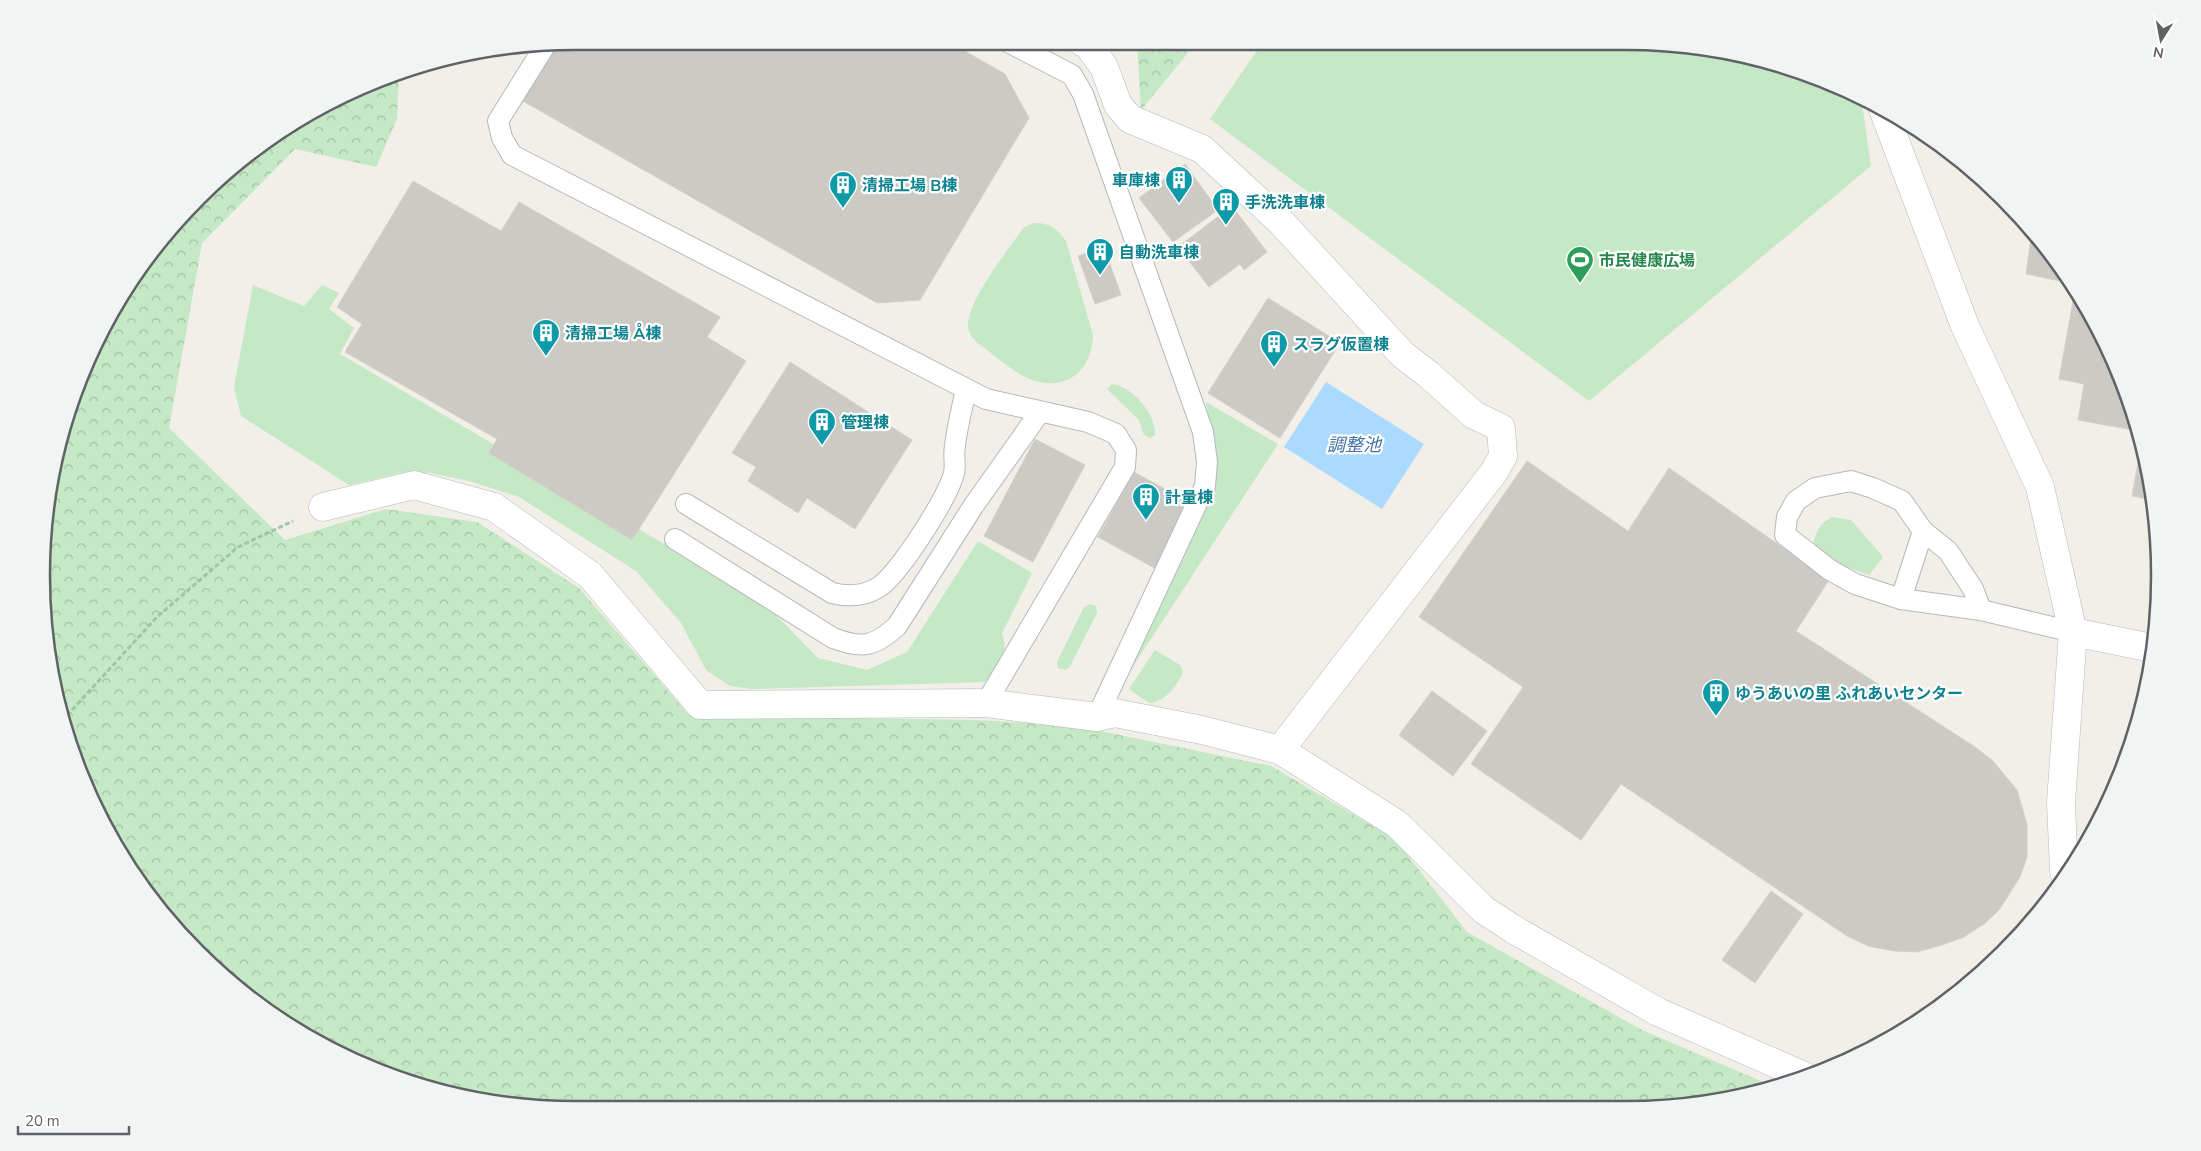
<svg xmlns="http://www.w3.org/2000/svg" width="2201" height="1151" font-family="'Nunito Sans','Noto Sans JP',sans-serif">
<defs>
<pattern id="forest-crowns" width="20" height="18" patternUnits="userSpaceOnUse" patternTransform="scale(1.25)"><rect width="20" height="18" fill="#c5e8c5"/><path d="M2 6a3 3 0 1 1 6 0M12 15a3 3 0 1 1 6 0" fill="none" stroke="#a3c0a4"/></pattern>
</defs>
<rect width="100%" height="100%" fill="#f1efe8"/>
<g fill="#c5e8c5">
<path d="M1263,42H1660L1764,60L1861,96L1871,166L1589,401L1210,119Z"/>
<path d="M1035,223C1051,223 1057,229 1066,241L1093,335C1092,371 1066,393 1030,379C1012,372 995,355 979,344C973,339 968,333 968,325C969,298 1008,250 1024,227Z"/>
<path d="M253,285L304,306L322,285L339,293L329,309L354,328L340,354L763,602L818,658L867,670L907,652L978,541L1032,573L1002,633C1009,651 1000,670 985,682L752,689L730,686L706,670L681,623L636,571L519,497L469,481L430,473H401L349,485L241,416L234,387Z"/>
<path d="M1112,384C1132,386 1157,415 1155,435L1150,438L1144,435L1139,420L1107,389Z"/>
<path d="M1206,402L1278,444L1117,691L1212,441Z"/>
<path d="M1832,517L1851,520L1883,557L1869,575L1834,563L1813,546C1815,532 1819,524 1832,517Z"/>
<path d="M1090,604L1096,606L1097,613L1069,668L1065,670L1058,668L1057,662L1084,607Z"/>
<path d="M1155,650L1180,665L1183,671C1179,684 1164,703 1149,703L1129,689Z"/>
</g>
<g fill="url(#forest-crowns)">
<path d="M1137,42H1197L1141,110Z"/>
<path d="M399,72L397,119L376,167L295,149L202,243L169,428L285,540L386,509L477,522L579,588L689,715L975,720L1076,726L1271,766L1395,839L1467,932L1642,1030L1770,1085L1696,1105L541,1109L437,1092L339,1055L251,1000L174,928L131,872L82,780L59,713L42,611V540L59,438L82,371L131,279L174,223L250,152L309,113Z"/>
</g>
<path fill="#aadaff" d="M1326,382L1424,444L1382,509L1284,447Z"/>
<g fill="#cccac5" stroke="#d6d1c6">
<path d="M576,41L949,42L1005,74L1029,118L920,300L877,303L521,100L553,43Z"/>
<path d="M1185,164L1218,210L1173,242L1139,198Z"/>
<path d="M413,181L501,231L519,202L720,317L707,337L746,361L632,540L489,453L497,439L345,352L362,324L337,307Z"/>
<path d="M1232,206L1267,252L1244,270L1240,264L1209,287L1178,247Z"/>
<path d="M2032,231L2070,283L2026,274Z"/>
<path d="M1104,247L1121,295L1095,304L1078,256Z"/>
<path d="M2075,290L2088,309L2131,404L2138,431L2078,420L2084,384L2059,379Z"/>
<path d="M1268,298L1340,343L1280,438L1208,393Z"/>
<path d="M790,362L912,440L855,529L807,498L798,513L748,481L756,467L732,453Z"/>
<path d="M1035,439L1085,465L1033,562L984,536Z"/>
<path d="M2141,446L2154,500L2132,496Z"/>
<path d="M1527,461L1628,531L1669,468L1829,580L1796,631L1975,747L1993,761L2017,790L2027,824V857L2020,877L1999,910L1984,924L1964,937L1942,945L1917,952L1894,951L1868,946L1847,936L1621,784L1581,840L1471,764L1523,687L1419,617Z"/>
<path d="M1134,472L1194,505L1158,570L1098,537Z"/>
<path d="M2155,505V506L2156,538L2150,537Z"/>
<path d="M1432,691L1487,731L1453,776L1399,735Z"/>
<path d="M1771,891L1803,914L1755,983L1722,960Z"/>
</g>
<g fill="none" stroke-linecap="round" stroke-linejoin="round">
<defs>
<g id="service">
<path d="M1008,42L1072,75L1083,94L1203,432L1207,462L1205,486L1097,717"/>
<path d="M546,44L498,121L502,138L512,155L986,399L1088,422L1116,434L1126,450L1125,467L986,703"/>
<path d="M686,504L832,593C848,597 865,596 879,587C899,574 949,496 954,473C956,464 953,455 955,446C957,427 962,408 966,390"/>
<path d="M675,539L833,638C862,649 874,647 897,626L974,505L1040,412"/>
<path d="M1901,599L1923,531"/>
<path d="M1981,610L1973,589L1948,551L1923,531L1902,501L1873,488L1851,481L1815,488L1796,501L1787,517L1785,535L1830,570L1855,584L1901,599L1981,610L2073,632"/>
</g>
<g id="minor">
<path d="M1082,42L1088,45L1104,67L1118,105L1130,119L1202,149L1282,223L1402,354L1429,375L1474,415L1501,428L1503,456L1494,472L1280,750"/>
<path d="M1883,109L1965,326L2040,487L2073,632L2061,802L2064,872"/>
<path d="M323,507L414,485L494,507L590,575L700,705L986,703L1097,717L1115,713L1202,730L1280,750L1397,824L1484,910L1513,929L1658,1012L1804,1076"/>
<path d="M2073,632L2152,648"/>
</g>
</defs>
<use href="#service" stroke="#b5b8bc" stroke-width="22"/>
<use href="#minor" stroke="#b5b8bc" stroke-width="29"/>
<path stroke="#9cc7a9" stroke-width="3" stroke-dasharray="5 2.5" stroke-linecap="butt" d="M62,721L157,617L238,547L293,521"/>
<use href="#service" stroke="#fff" stroke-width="20"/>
<use href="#minor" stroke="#fff" stroke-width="28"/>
</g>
<defs>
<symbol id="building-pin" viewBox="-11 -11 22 30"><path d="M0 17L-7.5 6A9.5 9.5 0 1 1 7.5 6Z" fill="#0f9aa8" stroke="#fff"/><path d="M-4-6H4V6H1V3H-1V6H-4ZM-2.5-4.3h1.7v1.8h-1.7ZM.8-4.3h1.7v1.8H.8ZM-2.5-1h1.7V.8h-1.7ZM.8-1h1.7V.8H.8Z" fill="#fff"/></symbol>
<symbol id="stadium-pin" viewBox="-11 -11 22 30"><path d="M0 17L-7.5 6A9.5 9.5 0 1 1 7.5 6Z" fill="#2e9e5b" stroke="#fff"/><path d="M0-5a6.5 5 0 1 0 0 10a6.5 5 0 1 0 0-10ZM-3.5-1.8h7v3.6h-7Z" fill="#fff"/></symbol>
</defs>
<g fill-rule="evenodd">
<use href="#building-pin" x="1163" y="164" width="32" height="43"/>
<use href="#building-pin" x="827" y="169" width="32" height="43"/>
<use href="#building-pin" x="1210" y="186" width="32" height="43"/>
<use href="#building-pin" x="1084" y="236" width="32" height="43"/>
<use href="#stadium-pin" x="1564" y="244" width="32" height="43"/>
<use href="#building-pin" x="530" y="317" width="32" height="43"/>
<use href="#building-pin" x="1258" y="328" width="32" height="43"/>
<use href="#building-pin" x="806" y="406" width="32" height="43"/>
<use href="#building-pin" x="1130" y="481" width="32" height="43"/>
<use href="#building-pin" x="1700" y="677" width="32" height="43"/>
</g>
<g text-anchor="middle" stroke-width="4.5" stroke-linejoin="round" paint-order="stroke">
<g font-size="16" font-weight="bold" fill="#0d838f" stroke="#fff" text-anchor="start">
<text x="1160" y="186" text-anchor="end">車庫棟</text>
<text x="862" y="191">清掃工場 B棟</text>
<text x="1245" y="208">手洗洗車棟</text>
<text x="1119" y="258">自動洗車棟</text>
<text x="565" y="339">清掃工場 Å棟</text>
<text x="1293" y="350">スラグ仮置棟</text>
<text x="841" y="428">管理棟</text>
<text x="1165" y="503">計量棟</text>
<text x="1735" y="699">ゆうあいの里 ふれあいセンター</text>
</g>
<g font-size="16" font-weight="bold" fill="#27864d" stroke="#fff" text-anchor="start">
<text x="1599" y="266">市民健康広場</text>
</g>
<g font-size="18" font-style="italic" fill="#4174aa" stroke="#fff">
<text x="1354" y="451">調整池</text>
</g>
</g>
<path d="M0 0H2201V1151H0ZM575 50H1626A525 525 0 0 1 2151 575V576A525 525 0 0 1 1626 1101H575A525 525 0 0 1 50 576V575A525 525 0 0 1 575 50Z" fill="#f2f3f3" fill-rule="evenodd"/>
<path fill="none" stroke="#5f6368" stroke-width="2.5" d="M575 50H1626A525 525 0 0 1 2151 575V576A525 525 0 0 1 1626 1101H575A525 525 0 0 1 50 576V575A525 525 0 0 1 575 50Z"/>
<g transform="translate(2161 40) rotate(191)" stroke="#ffffff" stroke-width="4" paint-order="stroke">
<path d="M0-4L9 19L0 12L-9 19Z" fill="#5f6368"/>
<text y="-8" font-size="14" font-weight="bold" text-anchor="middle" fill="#5f6368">N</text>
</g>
<path d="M18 1126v8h111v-8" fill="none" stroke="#5f6368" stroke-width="2.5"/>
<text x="25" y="1126" font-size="15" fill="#5f6368" stroke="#ffffff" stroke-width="4" paint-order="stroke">20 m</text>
</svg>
